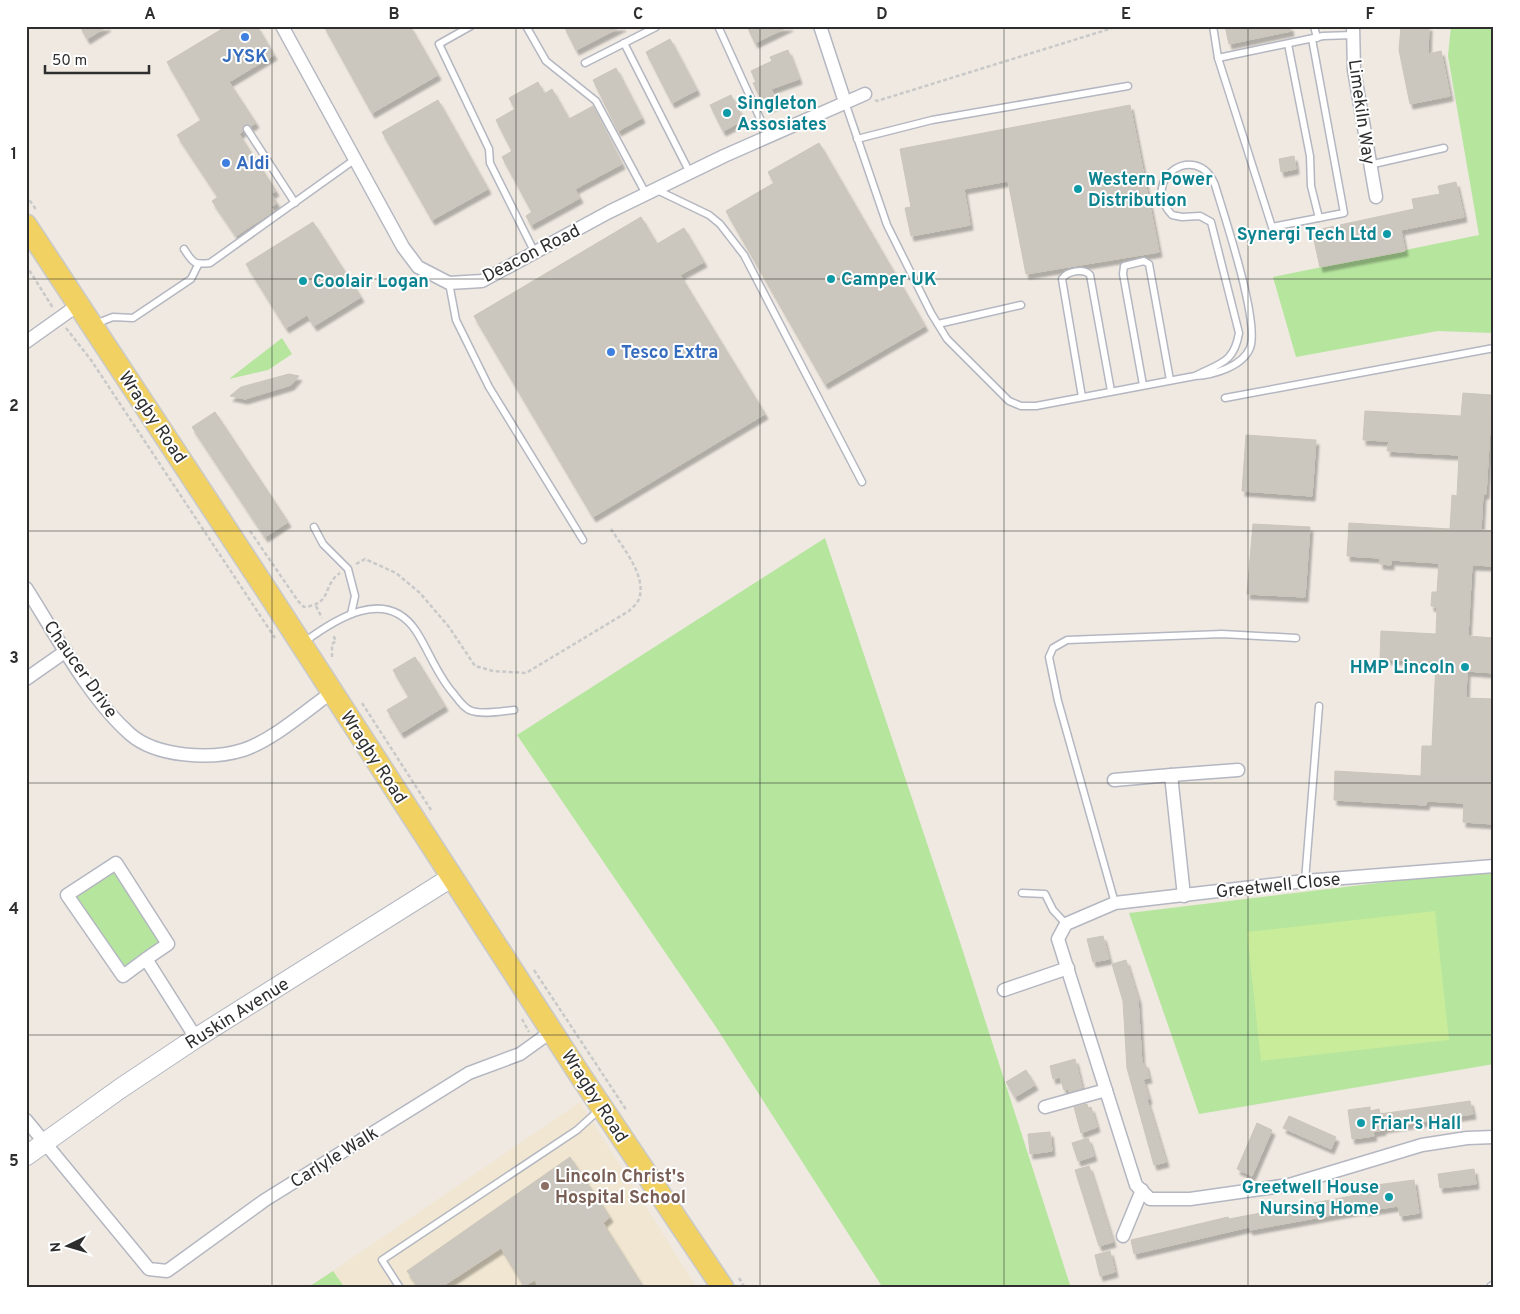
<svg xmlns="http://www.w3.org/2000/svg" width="1520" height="1314" font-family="Overpass,sans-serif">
<defs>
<filter id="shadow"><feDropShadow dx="3" dy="5" stdDeviation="1" flood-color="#0004"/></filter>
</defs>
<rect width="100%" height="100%" fill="#efe9e1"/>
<path fill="#f0e6d1" d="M580,1102L697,1288H307L333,1271Z"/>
<g fill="#b6e59e">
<path d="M1451,26H1494V333L1438,331L1296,357L1273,277L1479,235L1448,56Z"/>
<path d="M282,338L292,354L268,370L229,379Z"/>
<path d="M825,538L960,942L1071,1288H883L716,1027L517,735Z"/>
<path d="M116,863L168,944L123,976L67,895Z"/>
<path d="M1494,869V1064L1199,1114L1129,913Z"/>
<path d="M333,1271L345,1288H307Z"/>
</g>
<path fill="#c9ec9a" d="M1435,911L1449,1040L1261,1061L1247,932Z"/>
<g fill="#cbc7bf" stroke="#cbc5ba" filter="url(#shadow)">
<path d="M80,26H108L87,39Z"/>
<path d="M227,26H257L274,55L229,82L256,123L251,126L245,125L243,131L239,134L276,191L271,194L277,203L271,207L274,211L236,236L212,201L218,197L177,135L201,120L167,62Z"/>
<path d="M324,26H410L438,75L372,113Z"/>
<path d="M564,26H623L576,50Z"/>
<path d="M747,26H790L755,43Z"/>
<path d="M1225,26H1290L1291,31L1229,44Z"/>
<path d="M1401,26H1429L1428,54L1441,51L1450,96L1410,104L1399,50Z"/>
<path d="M670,39L697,90L672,103L646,52Z"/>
<path d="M788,50L799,79L771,89L778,103L766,109L753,83L756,82L751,71L772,61L770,57Z"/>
<path d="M616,68L642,118L618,131L593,80Z"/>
<path d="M538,82L544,94L552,89L569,119L593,106L622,164L575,189L580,198L531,225L526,216L532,212L502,157L512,151L496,120L515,109L509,98Z"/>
<path d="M731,95L744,120L723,131L710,105Z"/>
<path d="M438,100L488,189L432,220L382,132Z"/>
<path d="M1130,105L1159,252L1026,274L1008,181L964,189L970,225L911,236L905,208L911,207L900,149Z"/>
<path d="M819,143L925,326L825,384L726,211L774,183L768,172Z"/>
<path d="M1294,156L1296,169L1281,172L1279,159Z"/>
<path d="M1456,182L1464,217L1401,230L1405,251L1320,267L1312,231L1414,209L1412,199L1440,194L1438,186Z"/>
<path d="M641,217L657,244L684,228L704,262L680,275L765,414L593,517L474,316Z"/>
<path d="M313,222L361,297L314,326L307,315L286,328L246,264Z"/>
<path d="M289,374L299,376L291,385L245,399L230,396L241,387Z"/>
<path d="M1463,393L1492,395L1486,494H1483L1481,530L1494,531V566L1472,565L1468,636L1494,638V673L1467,671L1466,698L1494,699V824L1463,822L1464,803L1427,801L1426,805L1334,800L1335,771L1421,776L1422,746H1432L1436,662L1380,659L1381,631L1436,634L1437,607L1431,606L1432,592H1437L1439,563L1391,560V565L1380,564V558L1347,556L1349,523L1450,529L1452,495L1457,496L1459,455L1387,451L1389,441L1363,440L1365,411L1461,416Z"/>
<path d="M215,412L288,522L265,537L192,427Z"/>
<path d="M1246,435L1316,440L1312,496L1242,491Z"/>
<path d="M1253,524L1310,527L1305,597L1247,594Z"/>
<path d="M415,657L445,706L401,733L387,710L409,697L393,670Z"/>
<path d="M1103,936L1109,959L1093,962L1087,939Z"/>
<path d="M1126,960L1138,999L1142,1064L1145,1063L1149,1078L1143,1079L1149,1099L1147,1100L1166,1162L1154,1165L1127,1068L1123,1001L1112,964Z"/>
<path d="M1075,1059L1082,1088L1069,1092L1068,1089L1064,1090L1060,1077L1053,1079L1050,1066Z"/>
<path d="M1026,1070L1035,1085L1015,1097L1006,1082Z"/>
<path d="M1470,1101L1473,1114L1383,1128V1130L1373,1132L1374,1136L1352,1139L1348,1110L1370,1107V1111L1379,1109L1380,1114Z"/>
<path d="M1087,1104L1088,1108L1091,1107L1097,1127L1081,1133L1074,1107Z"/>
<path d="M1289,1116L1336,1137L1331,1149L1283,1128Z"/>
<path d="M1257,1123L1272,1130L1252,1176L1237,1169Z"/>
<path d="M1050,1132L1052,1151L1030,1154L1028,1134Z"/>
<path d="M1088,1138L1094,1156L1078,1161L1072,1143Z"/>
<path d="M570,1157L610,1217L603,1223L644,1288H539L535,1280L524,1286L501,1248L440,1288H419L407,1271Z"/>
<path d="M1089,1166L1113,1242L1099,1246L1075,1170Z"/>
<path d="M1474,1169L1476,1184L1440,1188L1438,1174Z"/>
<path d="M1414,1180L1419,1213L1400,1216L1398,1206L1364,1211V1209L1250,1230L1249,1227L1134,1254L1131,1240L1228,1217L1229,1219L1362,1194L1361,1187Z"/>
<path d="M1110,1251L1115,1272L1100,1276L1095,1255Z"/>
</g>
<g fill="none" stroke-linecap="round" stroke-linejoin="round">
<defs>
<g id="service">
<path d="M471,26L439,44L489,149L490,163L535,253"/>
<path d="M526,26L546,61L596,101L646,194"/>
<path d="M718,26L768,136"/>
<path d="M1213,26L1218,58L1272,227L1344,213L1312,39"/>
<path d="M1314,26L1317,38"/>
<path d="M624,43L690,173"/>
<path d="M1288,44L1310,156L1311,186L1319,218"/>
<path d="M1218,58L1323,36L1353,35"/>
<path d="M585,63L656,27"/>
<path d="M845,102L887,225L931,313L947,339L1009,401L1021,406H1036L1195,376C1213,375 1242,367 1250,348C1260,322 1224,215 1215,185C1197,140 1138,179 1172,215L1182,217L1200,216L1211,222L1239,333C1234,363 1220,363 1195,376"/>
<path d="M247,129L295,203"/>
<path d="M857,139L932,120L1128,86"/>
<path d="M1369,165L1444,148"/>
<path d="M657,190L709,215L720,224L744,255L862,482"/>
<path d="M184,249C193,263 194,265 210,263L354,160"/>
<path d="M449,283L456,320L489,387L583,540"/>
<path d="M95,324L113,317L133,318L191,279L198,265"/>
<path d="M938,324L1021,305"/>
<path d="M1143,385L1123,274L1124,266L1144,261L1149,264L1170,380"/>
<path d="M1082,397L1062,279C1067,271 1084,268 1090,275L1111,391"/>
<path d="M1225,398L1494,348"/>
<path d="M314,527L323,544L348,569L355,596L351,614"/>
<path d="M303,643C335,619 386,586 416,631C429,651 437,675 453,693C458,699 464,709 472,711C484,715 502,711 514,710"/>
<path d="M1305,881L1319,706"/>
<path d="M1022,893L1045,894L1053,910L1066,924"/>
<path d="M1115,903L1058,701L1049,657L1053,648L1067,640L1222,634L1296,638"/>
<path d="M400,1288L382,1260L577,1130L599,1110"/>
</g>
<g id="minor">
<path d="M282,26L403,247L418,267L449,283L482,281L609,212L724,156L865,94"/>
<path d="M820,26L845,102"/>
<path d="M1353,26L1354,70L1376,197"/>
<path d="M26,342L78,305"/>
<path d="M26,588C56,635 89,698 130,734C156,757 211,760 243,750C273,740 307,710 332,692"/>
<path d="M26,679L66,651"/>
<path d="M1171,775L1238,770"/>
<path d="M1114,780L1171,775L1184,896"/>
<path d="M1494,866L1305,881L1115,903L1066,924L1058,939L1136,1185L1150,1199H1190L1289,1185L1422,1145L1467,1138L1494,1137"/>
<path d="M146,959L123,976L67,895L116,863L168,944L146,959L196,1038"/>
<path d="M1004,990L1068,968"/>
<path d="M1045,1107L1106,1090"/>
<path d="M26,1120L149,1269L167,1271L265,1200L469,1073L520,1054L552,1031"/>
<path d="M1123,1236L1142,1190"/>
<path d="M1493,1288H1494"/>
</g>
<path id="secondary" d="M26,1156L121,1088L196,1038L452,877"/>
<path id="primary" d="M26,225L267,591L580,1075L723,1288"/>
</defs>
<use href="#service" stroke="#b4b7c1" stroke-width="9"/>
<use href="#minor" stroke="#b4b7c1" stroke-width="15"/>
<use href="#secondary" stroke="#b4b7c1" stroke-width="21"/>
<use href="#primary" stroke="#c9c9c9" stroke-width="24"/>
<g stroke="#c9c9c9" stroke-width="2.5" stroke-dasharray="4 2.5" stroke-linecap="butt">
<path d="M875,100L877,101L1119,26"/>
<path d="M26,195L37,211"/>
<path d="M26,265L53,308"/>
<path d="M66,328L91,360L275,638"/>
<path d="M250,531L298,601L304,607C333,604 322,585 340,573"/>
<path d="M356,564L365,559L396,573L420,593L449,627L475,666L493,671L526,673L629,611C632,608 637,604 639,599C647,576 623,548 611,529"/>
<path d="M316,606L322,618"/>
<path d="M332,657V644L336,641L333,635"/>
<path d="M362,703L431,810"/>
<path d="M534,970L627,1111"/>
<path d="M522,1019L529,1032"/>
<path d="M739,1278L745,1288"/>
</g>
<use href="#service" stroke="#fff" stroke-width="6"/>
<use href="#minor" stroke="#fff" stroke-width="12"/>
<use href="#secondary" stroke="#fff" stroke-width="19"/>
<use href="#primary" stroke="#f2d163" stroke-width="21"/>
</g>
<path fill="none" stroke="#2e2e2e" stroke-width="1" stroke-opacity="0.55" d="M272,26V1288M516,26V1288M760,26V1288M1004,26V1288M1248,26V1288M26,279H1494M26,531H1494M26,783H1494M26,1035H1494"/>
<g fill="#3f7fe0" stroke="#fff" stroke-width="2">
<circle cx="245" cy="37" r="5"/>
<circle cx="226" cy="163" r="5"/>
<circle cx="611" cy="352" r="5"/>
</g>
<g fill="#0f9aa8" stroke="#fff" stroke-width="2">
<circle cx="727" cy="113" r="5"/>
<circle cx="1078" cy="189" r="5"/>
<circle cx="1387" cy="234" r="5"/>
<circle cx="831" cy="279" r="5"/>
<circle cx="303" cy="281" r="5"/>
<circle cx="1465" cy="667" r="5"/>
<circle cx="1361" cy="1123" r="5"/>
<circle cx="1389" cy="1197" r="5"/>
</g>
<circle fill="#8d6e63" stroke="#fff" stroke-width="2" cx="545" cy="1186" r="5"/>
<g text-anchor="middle" stroke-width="4" stroke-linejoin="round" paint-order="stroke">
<g font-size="18" font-weight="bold" fill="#366cbe" stroke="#fff" text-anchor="start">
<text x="245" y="62" text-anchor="middle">JYSK</text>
<text x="236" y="169">Aldi</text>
<text x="621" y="358">Tesco Extra</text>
</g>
<g font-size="18" font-weight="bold" fill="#0d838f" stroke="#fff" text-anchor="start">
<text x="737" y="109">Singleton<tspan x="737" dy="21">Assosiates</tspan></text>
<text x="1088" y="185">Western Power<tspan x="1088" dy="21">Distribution</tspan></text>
<text x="1377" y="240" text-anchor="end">Synergi Tech Ltd</text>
<text x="841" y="285">Camper UK</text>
<text x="313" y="287">Coolair Logan</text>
<text x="1455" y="673" text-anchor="end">HMP Lincoln</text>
<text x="1371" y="1129">Friar's Hall</text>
<text x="1379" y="1193" text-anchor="end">Greetwell House<tspan x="1379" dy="21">Nursing Home</tspan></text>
</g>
<g font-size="18" fill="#2e2e2e" stroke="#fff">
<text transform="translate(1362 112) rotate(82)" y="6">Limekiln Way</text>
<text transform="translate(531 253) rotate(-27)" y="6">Deacon Road</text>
<text transform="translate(153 417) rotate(56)" y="6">Wragby Road</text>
<text transform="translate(81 669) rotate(55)" y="6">Chaucer Drive</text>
<text transform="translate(374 757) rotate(57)" y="6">Wragby Road</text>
<text transform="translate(1278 885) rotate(-6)" y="6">Greetwell Close</text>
<text transform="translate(237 1013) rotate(-32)" y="6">Ruskin Avenue</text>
<text transform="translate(595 1096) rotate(57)" y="6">Wragby Road</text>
<text transform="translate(334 1157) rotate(-32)" y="6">Carlyle Walk</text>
</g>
<g font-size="18" font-weight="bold" fill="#785e54" stroke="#fff" text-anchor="start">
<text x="555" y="1182">Lincoln Christ's<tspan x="555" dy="21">Hospital School</tspan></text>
</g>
</g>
<rect width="1520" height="1314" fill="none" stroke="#ffffff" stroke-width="55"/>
<g transform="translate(68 1246) rotate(265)" stroke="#ffffff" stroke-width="4" paint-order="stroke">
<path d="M0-4L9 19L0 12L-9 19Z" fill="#2e2e2e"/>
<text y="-8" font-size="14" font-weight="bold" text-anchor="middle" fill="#2e2e2e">N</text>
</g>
<path d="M45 65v8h104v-8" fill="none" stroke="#2e2e2e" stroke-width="2.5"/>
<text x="52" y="65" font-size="15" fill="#2e2e2e" stroke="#ffffff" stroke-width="4" paint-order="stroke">50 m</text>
<rect x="28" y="28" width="1464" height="1258" fill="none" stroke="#2e2e2e" stroke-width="2"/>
<g font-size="16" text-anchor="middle" font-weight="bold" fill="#2e2e2e">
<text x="150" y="19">A</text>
<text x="394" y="19">B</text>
<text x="638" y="19">C</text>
<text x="882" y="19">D</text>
<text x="1126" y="19">E</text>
<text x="1370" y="19">F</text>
<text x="14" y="159">1</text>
<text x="14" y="411">2</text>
<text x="14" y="663">3</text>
<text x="14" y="914">4</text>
<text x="14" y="1166">5</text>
</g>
</svg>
